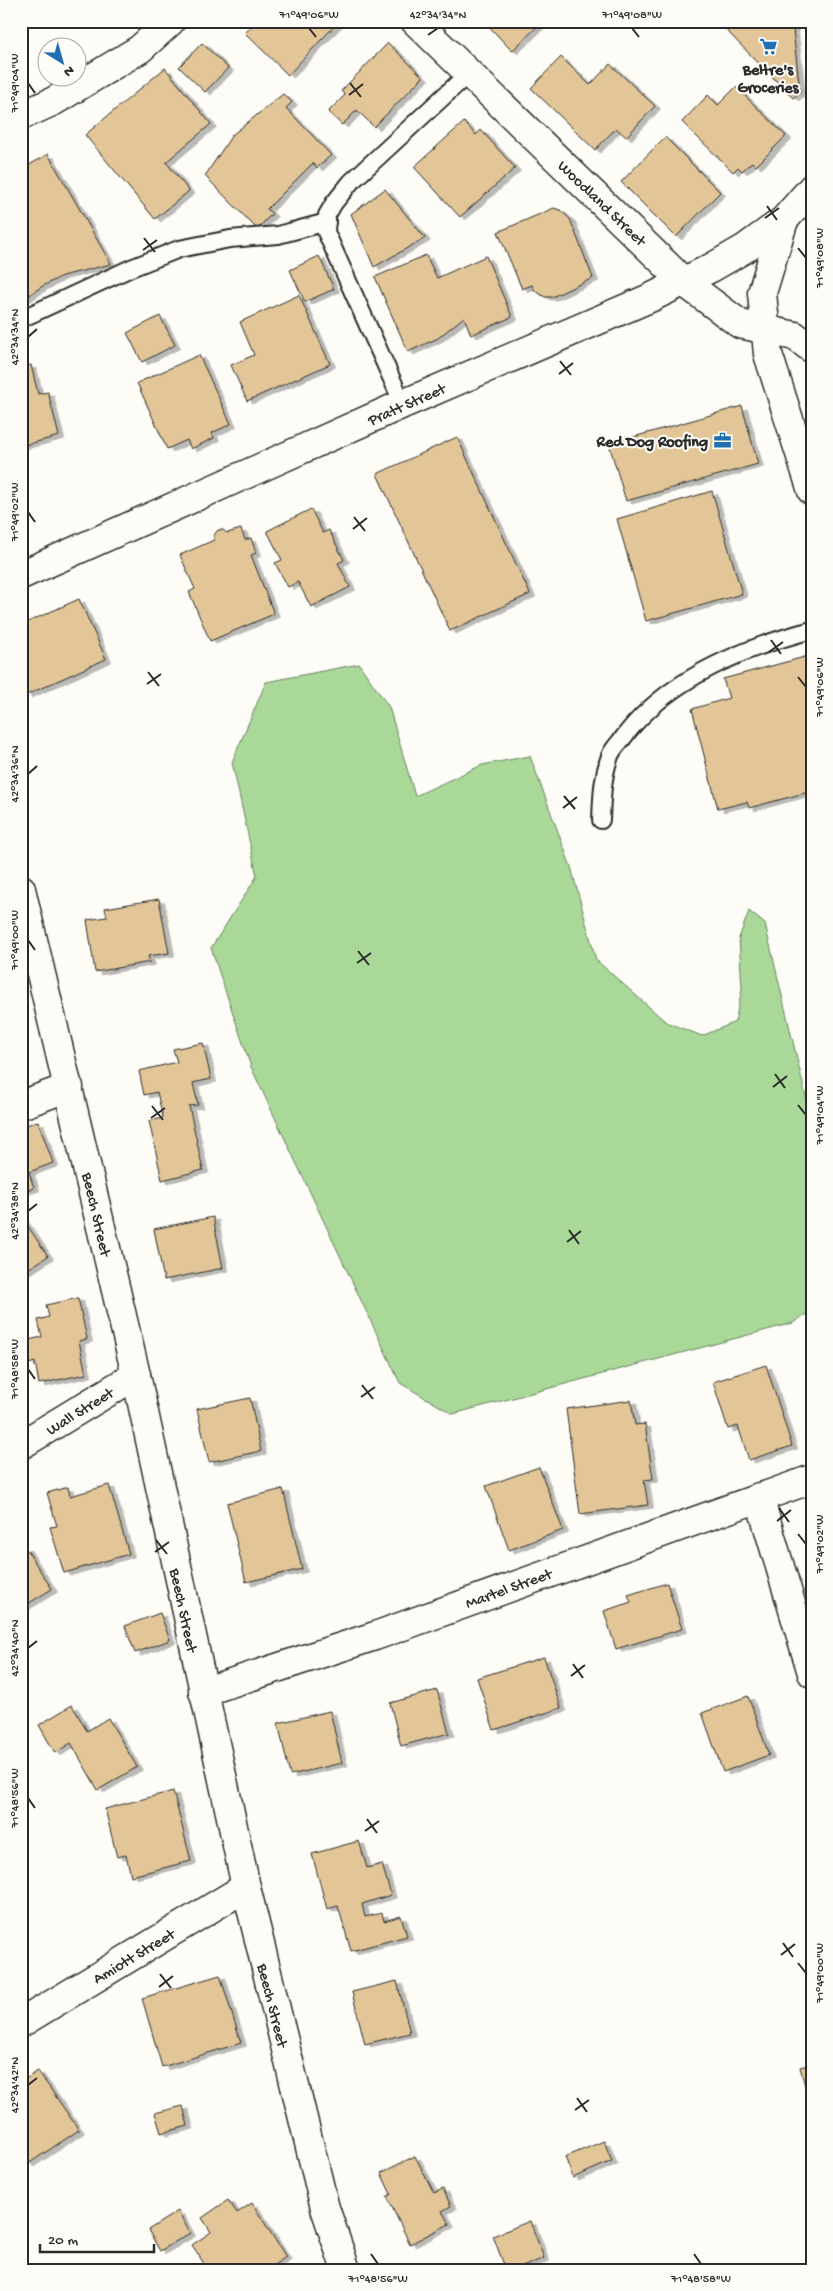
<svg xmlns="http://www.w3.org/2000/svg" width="833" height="2291" font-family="'Gochi Hand',sans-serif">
<defs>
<filter id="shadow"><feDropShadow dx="5.5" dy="3" stdDeviation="0" flood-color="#0004"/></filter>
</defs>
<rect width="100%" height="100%" fill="#fdfcf7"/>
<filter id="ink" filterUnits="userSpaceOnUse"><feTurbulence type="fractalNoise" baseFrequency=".02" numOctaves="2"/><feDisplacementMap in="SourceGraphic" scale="10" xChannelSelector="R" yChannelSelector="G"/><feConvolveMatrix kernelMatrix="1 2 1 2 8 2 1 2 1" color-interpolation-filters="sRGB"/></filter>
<g filter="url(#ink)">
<path fill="#a9d898" stroke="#6a8262" d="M359,664L389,707L415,796L482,765L530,756L571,867L596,960L666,1022L702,1036L735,1022L742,989L739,938L749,911L765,924L812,1122V1310L793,1323L453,1414L400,1383L251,1067L211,948L257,876L232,762L266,682Z"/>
<g fill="#e3c697" stroke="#2b2b2b" filter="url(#shadow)">
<path d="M257,21H339L288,75L245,33Z"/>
<path d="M484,21H543L512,51Z"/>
<path d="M717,21H792L800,92L793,98Z"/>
<path d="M202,43L228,68L205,92L179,67Z"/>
<path d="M388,43L423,77L374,127L357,110L342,125L328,112L345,95L341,91Z"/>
<path d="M561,57L590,85L610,64L655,106L626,137L616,128L595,150L531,88Z"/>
<path d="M165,68L211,124L166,162L189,191L155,219L85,135Z"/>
<path d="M736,87L786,136L756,166L752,162L742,171L738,167L733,172L682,122L708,95L718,105Z"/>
<path d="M283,94L292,102L286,108L331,155L317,168L313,163L267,209L272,214L257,229L205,176L232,135Z"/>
<path d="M464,122L476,135L481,130L515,168L460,217L414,167Z"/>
<path d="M665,137L720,192L676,237L621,182Z"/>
<path d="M48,154L111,264L62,276L41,287L21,301V170Z"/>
<path d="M385,189L425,238L374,267L351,214Z"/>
<path d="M554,208L560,210L570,219L593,278L552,297H545L535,291L532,285L522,289L498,232Z"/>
<path d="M426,255L437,278L486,256L512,317L471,335L464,317L438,338L408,352L375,277Z"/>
<path d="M319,256L334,289L305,302L290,270Z"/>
<path d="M299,295L330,364L247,401L231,365L254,355L240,322Z"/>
<path d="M160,316L175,345L142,362L127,333Z"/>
<path d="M199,355L231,424L212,433L214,438L191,449L187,440L167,449L137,383Z"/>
<path d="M31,365L38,394L48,392L59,436L21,446V367Z"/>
<path d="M742,406L758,464L626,501L609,444Z"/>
<path d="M457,437L530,594L450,631L377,474Z"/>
<path d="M712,491L742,594L646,621L617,519Z"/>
<path d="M311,509L323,533L329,530L344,560L338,563L350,587L311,607L298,582L288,587L275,563L282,560L267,531Z"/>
<path d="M241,529L245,540L251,538L256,553L251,555L274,614L210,641L189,592L195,589L180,555L214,540V535L218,530H223L227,533Z"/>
<path d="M79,599L106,659L26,695L21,685V625Z"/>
<path d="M812,655V791L749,808L747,802L718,809L692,709L729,698L723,679Z"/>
<path d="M159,899L169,953L148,956L150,962L95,972L87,920L107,917L105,908Z"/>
<path d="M203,1043L211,1079L193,1083L198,1105L189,1106L203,1170L162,1180L149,1121L163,1118L157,1092L144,1095L139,1071L177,1062L173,1049Z"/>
<path d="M38,1121L53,1163L29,1172L34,1188L21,1192V1127Z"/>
<path d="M21,1216L48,1256L21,1274Z"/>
<path d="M213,1217L223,1268L164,1280L154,1229Z"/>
<path d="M78,1298L87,1339L79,1341L86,1374L39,1384L35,1362L29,1364L24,1341L42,1337L38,1320L49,1317L46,1305Z"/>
<path d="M766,1365L792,1446L749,1460L738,1426L728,1429L713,1382Z"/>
<path d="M250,1398L261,1451L209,1462L197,1409Z"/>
<path d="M631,1400L635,1425L645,1424L653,1479L644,1480L648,1505L580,1514L566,1409Z"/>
<path d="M539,1467L563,1530L509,1550L486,1486Z"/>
<path d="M109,1485L129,1554L64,1573L50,1527L57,1526L47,1493L68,1487L70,1496Z"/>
<path d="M283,1489L302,1569L246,1582L227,1503Z"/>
<path d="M25,1547L52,1589L21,1608V1550Z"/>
<path d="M667,1583L682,1629L616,1649L604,1611L631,1602L628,1595Z"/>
<path d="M160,1613L170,1640L135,1653L125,1626Z"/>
<path d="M544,1657L561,1708L494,1730L477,1678Z"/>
<path d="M437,1690L449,1733L401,1746L390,1703Z"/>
<path d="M748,1696L769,1755L723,1772L702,1713Z"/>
<path d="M72,1705L87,1731L108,1718L137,1767L98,1790L71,1743L55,1753L39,1725Z"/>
<path d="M330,1711L342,1763L290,1775L278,1723Z"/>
<path d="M173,1791L191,1861L131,1876L126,1855L117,1857L105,1809Z"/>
<path d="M359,1841L367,1868L382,1864L391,1895L362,1904L365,1917L382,1913L384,1921L401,1916L407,1936L351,1951L338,1906L327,1909L312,1854Z"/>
<path d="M220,1975L241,2043L162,2067L142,1998Z"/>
<path d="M397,1981L410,2033L365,2044L352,1992Z"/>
<path d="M812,2064V2112L800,2067Z"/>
<path d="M38,2071L79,2130L28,2164L21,2155V2082Z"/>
<path d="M183,2106L188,2126L161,2133L155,2113Z"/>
<path d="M604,2141L612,2161L573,2178L565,2157Z"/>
<path d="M415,2156L434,2193L443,2189L451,2206L442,2211L449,2224L410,2244L387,2197L391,2194L381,2173Z"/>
<path d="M228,2200L237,2213L252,2203L286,2257L266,2270H208L192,2245L211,2232L202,2218Z"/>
<path d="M178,2211L190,2233L160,2251L148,2230Z"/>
<path d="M530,2221L544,2258L515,2270H506L493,2236Z"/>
</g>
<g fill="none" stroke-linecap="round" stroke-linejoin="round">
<defs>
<g id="service">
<path d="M21,319L131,268L179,249L230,239L278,235L327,222"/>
<path d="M403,404L326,232L327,215L334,203L351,182L469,73"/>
<path d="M601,820C602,798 602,778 610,756C612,750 618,744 623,738C667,679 743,648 812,630"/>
</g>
<g id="minor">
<path d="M415,21L684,282L740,324L795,336L812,349"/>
<path d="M21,116L54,101L140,49L171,21"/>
<path d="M21,575L403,404L650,298L711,268L744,249L784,220"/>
<path d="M21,1105L69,1087"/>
<path d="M21,1445L136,1375"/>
<path d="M759,1497L812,1673"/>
<path d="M203,1692L375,1636L812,1479"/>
<path d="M21,2023L246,1887"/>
</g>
<g id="tertiary">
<path d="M812,188L784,220L762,293L768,354L812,491"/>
<path d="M21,889L136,1375L246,1887L325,2208L346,2270"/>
</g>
</defs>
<use href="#service" stroke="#2b2b2b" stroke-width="20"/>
<use href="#minor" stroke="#2b2b2b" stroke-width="31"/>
<use href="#tertiary" stroke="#2b2b2b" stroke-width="31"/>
<use href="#service" stroke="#fdfcf7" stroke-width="16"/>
<use href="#minor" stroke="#fdfcf7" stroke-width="28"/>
<use href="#tertiary" stroke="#fdfcf7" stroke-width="28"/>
</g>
</g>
<path fill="none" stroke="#2b2b2b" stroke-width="2" d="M309,28L316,37M632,28L639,37M428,35L438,28M28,83L35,93M350,83L361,97M349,95L363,84M767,206L777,220M765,218L779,208M144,238L155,252M798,248L806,258M143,250L157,240M28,337L37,329M560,361L571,375M559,374L573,363M28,512L35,522M354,517L365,531M353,529L367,518M771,640L781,654M769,652L783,642M148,672L159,686M798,677L806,687M147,684L161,674M28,774L37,766M564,796L575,809M563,808L577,797M28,940L35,950M358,951L369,965M357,963L371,953M775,1074L785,1088M773,1087L787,1076M798,1105L806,1115M152,1106L163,1120M151,1118L165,1108M28,1211L37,1204M569,1230L579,1244M567,1242L581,1231M28,1369L35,1379M362,1385L373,1399M361,1397L375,1387M779,1508L789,1522M777,1521L791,1510M798,1534L806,1544M156,1540L167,1554M155,1552L169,1542M28,1648L37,1641M573,1664L583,1678M571,1676L585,1665M28,1798L35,1808M367,1819L377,1833M365,1831L379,1821M783,1943L793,1957M781,1955L795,1944M798,1963L806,1973M160,1974L171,1988M159,1987L173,1976M28,2085L37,2078M577,2098L587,2112M575,2110L589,2100M371,2254L378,2264M694,2254L701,2264"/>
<defs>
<symbol id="supermarket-bare" viewBox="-9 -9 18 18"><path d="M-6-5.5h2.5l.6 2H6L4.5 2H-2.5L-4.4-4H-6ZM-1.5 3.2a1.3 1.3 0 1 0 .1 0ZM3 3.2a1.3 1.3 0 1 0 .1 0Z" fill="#1f6fb2" stroke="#fdfcf7" stroke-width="2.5" paint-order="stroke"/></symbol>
<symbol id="office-bare" viewBox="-9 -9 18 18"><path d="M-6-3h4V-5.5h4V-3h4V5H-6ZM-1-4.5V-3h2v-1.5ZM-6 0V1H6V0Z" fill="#1f6fb2" stroke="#fdfcf7" stroke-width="2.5" paint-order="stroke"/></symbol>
</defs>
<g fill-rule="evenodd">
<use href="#supermarket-bare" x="756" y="34" width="25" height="25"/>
<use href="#office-bare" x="710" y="428" width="25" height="25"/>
</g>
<g text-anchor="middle" stroke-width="4" stroke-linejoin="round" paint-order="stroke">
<g font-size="16" font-weight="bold" fill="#2b2b2b" stroke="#fdfcf7">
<text x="768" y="74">Beltre's<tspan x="768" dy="18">Groceries</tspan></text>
<text x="708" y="446" text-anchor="end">Red Dog Roofing</text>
</g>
<g font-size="16" fill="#2b2b2b" stroke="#fdfcf7">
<text transform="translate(603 202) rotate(44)" y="6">Woodland Street</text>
<text transform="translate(406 403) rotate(-24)" y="6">Pratt Street</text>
<text transform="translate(98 1214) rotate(77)" y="6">Beech Street</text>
<text transform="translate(79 1410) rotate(-32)" y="6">Wall Street</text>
<text transform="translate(508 1587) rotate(-20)" y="6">Martel Street</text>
<text transform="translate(185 1610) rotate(78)" y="6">Beech Street</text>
<text transform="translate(133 1955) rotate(-31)" y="6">Amiott Street</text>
<text transform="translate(274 2005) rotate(76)" y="6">Beech Street</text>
</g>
</g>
<rect width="833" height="2291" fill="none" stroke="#fdfcf7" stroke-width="55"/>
<g transform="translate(62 62) rotate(143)"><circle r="24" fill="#fdfcf7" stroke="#a9a8a5"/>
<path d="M0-4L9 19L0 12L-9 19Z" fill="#1f6fb2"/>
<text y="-8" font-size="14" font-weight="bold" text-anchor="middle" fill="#2b2b2b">N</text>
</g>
<path d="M40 2244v8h114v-8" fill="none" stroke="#2b2b2b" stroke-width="2.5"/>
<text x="48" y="2244" font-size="15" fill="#2b2b2b" stroke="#fdfcf7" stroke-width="4" paint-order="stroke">20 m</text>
<rect x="28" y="28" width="778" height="2236" fill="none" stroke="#2b2b2b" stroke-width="2"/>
<g font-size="12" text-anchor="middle" fill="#2b2b2b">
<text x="309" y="18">71°49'06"W</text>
<text x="438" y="18">42°34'34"N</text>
<text x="632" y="18">71°49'08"W</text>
<text transform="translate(14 83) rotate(-90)" y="4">71°49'04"W</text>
<text transform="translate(819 258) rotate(-90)" y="4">71°49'08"W</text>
<text transform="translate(14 337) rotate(-90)" y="4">42°34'34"N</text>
<text transform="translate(14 512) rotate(-90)" y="4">71°49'02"W</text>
<text transform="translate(819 687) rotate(-90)" y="4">71°49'06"W</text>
<text transform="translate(14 774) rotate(-90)" y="4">42°34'36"N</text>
<text transform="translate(14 940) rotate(-90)" y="4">71°49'00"W</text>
<text transform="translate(819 1115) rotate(-90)" y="4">71°49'04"W</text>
<text transform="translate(14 1211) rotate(-90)" y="4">42°34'38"N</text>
<text transform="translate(14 1369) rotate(-90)" y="4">71°48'58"W</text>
<text transform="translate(819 1544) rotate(-90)" y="4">71°49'02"W</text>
<text transform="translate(14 1648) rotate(-90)" y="4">42°34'40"N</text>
<text transform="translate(14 1798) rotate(-90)" y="4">71°48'56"W</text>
<text transform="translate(819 1973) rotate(-90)" y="4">71°49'00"W</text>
<text transform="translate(14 2085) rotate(-90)" y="4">42°34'42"N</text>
<text x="378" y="2282">71°48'56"W</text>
<text x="701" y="2282">71°48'58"W</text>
</g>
</svg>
